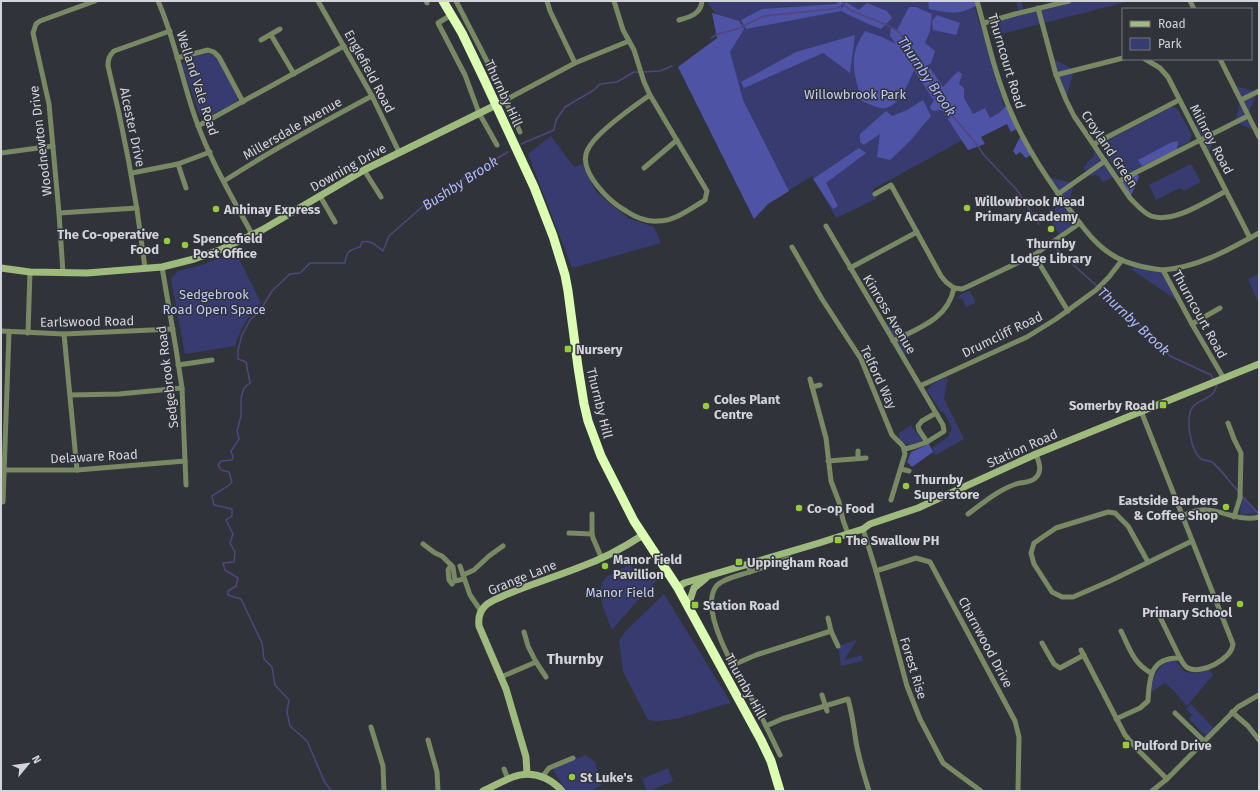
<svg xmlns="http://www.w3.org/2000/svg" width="1260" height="792" font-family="'Fira Sans',sans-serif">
<rect width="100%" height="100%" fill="#31333b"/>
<g fill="#373b70">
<path d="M706,1H973L1007,116L873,189L876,199L836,218L812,176L780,196L730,97L722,17L715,13Z"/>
<path d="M1016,1H1021L1024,12L1056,4L1055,1H1130L997,35L993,20L1019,13Z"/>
<path d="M208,53L213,54L217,58L238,98L237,102L207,117L200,115L198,111L182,64L186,59Z"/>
<path d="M1052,58L1074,70L1066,100Z"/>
<path d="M1235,86L1257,92L1248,115L1256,131L1235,122L1241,99Z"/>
<path d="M1171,107L1177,108L1192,135L1189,142L1125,175L1117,172L1102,149L1103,143Z"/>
<path d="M1191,124L1216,131L1208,156Z"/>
<path d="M551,136L574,167L582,164L596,192L628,218L654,227L661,243L572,268L528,154Z"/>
<path d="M1096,147L1115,176L1103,182L1099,176L1094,175L1090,177L1083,167L1087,165V162L1093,158Z"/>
<path d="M1191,164L1201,182L1184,191L1180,188L1156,200L1149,185Z"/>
<path d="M1047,177L1074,183L1068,207L1079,222L1060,236L1052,223L1058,217L1054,210L1064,202Z"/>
<path d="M235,251L261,303C246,318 242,326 235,346L185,354L171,279L178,271L202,265Z"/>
<path d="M1137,266L1163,270L1181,303L1131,269Z"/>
<path d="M1259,274V304L1248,279Z"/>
<path d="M970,291L975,301V303L966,307L962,298L957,299L961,294Z"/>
<path d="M882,323L909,333L905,360Z"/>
<path d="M948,377L944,399L964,439L936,455L933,452L932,448L948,437L952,428L943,411L941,412L929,393H927C928,383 940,381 948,377Z"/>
<path d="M911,425L922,440C915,447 906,445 899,440V433Z"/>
<path d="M1242,497H1244L1258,513L1240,515Z"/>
<path d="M631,564L635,573L654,571L659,579L643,594L612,630C607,615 592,590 607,577C613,572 624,568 631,564Z"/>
<path d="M664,594L731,703C710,708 668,725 648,720L623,671L619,640L626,631Z"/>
<path d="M857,640L844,660L862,655L863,661L841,666L838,646Z"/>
<path d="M1171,660L1177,662L1185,672L1197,673L1209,669L1213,675L1187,706L1173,690L1165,683L1151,692C1153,676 1156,667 1171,660Z"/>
<path d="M1191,704L1215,730L1207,737L1189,719L1192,715L1186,709Z"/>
<path d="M585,755L595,762L602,785L590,791H566L553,769Z"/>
<path d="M668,768L673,781L650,791H647L642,779Z"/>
</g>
<g fill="#4e53a5">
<path d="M838,1H842L841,10L846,2L859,10L867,3L887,11L892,18L881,29L866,23L841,11L746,29L741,20L762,9L837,4Z"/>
<path d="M928,1H976L978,5C956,16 951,13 929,9Z"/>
<path d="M909,7H916L932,14L930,31L925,43L935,51L931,63L928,65L943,87L958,71L962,74L959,84L964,88V98L973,114L985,108L990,118L999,113L1008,104L1018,128L1011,132L1007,124L981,137L985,144L968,150L942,110L932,111L930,107L935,98L933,99L914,70C908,83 899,111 880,108C874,107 868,103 862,101C857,83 850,66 856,48C858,42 862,36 865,31L882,37L896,44L890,36L891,27L897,30Z"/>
<path d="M712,13L739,21L744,29L730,52L743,100L789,191L768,204L754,219L678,67L717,38Z"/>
<path d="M937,15L960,23L956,35L933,30L932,21Z"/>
<path d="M855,35L850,73L823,53L744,88L741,82L796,52Z"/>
<path d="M923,100L931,116L910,141L890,160L877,157L880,134L864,145L860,142V134L886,111L892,116L907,110Z"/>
<path d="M1021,135L1032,154L1026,158L1020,152L1016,155L1013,151Z"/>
<path d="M1178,141L1177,150L1142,166L1138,160L1172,142Z"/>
<path d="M859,148L866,153L826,183L838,206L833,209L813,179Z"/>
<path d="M1136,172L1139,177L1130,198L1119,181Z"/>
<path d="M929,444L933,452L912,467L907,462L911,452Z"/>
</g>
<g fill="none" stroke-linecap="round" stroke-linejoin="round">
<g stroke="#4f467f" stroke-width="1.5">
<path d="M843,4L850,10L889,26L900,33L951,114L978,146L983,154L1016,189L1039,224"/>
<path d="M711,38L718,34L737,29L764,16L832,9L838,8L843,4V1"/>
<path d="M643,72L660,71L672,66"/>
<path d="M521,144L554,130L556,120L565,107L594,90L600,84L617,82L634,72H640"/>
<path d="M1054,247L1145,330L1170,356L1211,375L1213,379"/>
<path d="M1217,383C1215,401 1198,398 1192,408C1185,419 1191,450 1200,458C1203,461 1208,460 1212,462C1217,465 1233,486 1239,492"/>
<path d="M1241,495L1259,514"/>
<path d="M332,791L325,783L307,741L290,726L287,712L289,700L275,685L272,667L264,659L262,643L241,599L228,595V591L236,586L238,578L225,570L223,563L234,562L235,552L230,543L233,534L226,520L232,516V509L214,505L212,496C217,492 230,486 232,482L229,472L221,470L218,465L221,461L232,460L233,457L231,451L239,439L237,431L241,416V398L244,388L250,383L246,362L238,359V350L242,335L250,320L260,311L272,291L290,274L300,273L310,263H345C346,251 350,250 360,247L362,242C371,240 376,245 383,251L389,236L430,200L454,184L508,152"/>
</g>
<g stroke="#788964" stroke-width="5">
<path d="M158,1C175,39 182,81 196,120C210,160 232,197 252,234"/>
<path d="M318,1L372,96L399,152"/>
<path d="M426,1L427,3"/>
<path d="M456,1L507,100V104L520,132"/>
<path d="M547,1L550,11L575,63"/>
<path d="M614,1L623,30L634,50L644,82L650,95L707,191L705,200L702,202C689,210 674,221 658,221C647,222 635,217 626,211C610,202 578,172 587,151C593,135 634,106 650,95"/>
<path d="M977,1C985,29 991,58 1001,86C1016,132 1042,172 1070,210C1083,227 1095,245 1114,256C1129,265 1146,268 1163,270L1192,324L1223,377"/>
<path d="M1190,1L1194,9"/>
<path d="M1038,8L1056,75L1066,100L1074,116L1130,198C1136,204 1142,212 1151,216C1173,224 1207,201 1226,191"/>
<path d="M451,15L438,23L465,75L479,113L497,145"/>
<path d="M679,20C690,17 701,14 702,1"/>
<path d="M984,23L1015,14L1069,1"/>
<path d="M271,35L294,74"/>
<path d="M261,40L280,29"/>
<path d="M177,58L208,50L214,52L219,57L243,102"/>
<path d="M1145,59L1160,68L1168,77L1250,238"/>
<path d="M1220,59L1259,137"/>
<path d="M1056,75L1123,58"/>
<path d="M1241,100L1259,91"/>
<path d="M496,105L575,63L629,41"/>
<path d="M198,126L344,46"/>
<path d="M1094,144L1179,100"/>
<path d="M1,153L53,146"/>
<path d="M178,164L186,188"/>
<path d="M644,168L677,140"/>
<path d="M364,170L381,197"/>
<path d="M132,173L178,164L210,152"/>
<path d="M224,181C272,150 321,123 372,96"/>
<path d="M1119,181L1248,116"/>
<path d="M875,194L891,185L941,276L946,282L954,288"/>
<path d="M1058,194L1105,161"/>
<path d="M320,196L335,222"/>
<path d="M59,213L137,208"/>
<path d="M826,226L943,425L944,431L943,432L927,442L919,430L918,426L922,421L936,413"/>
<path d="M792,247L822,299L861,359L892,435L903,446L905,454L891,500"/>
<path d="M1034,255L1068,311"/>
<path d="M162,267L176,349L182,388L186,485"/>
<path d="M850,268L917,232"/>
<path d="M145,269C137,199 125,135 108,66C108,59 109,56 114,51L170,31"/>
<path d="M1163,270C1199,267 1228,250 1259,233"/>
<path d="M63,273L59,213L49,104L33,33L36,24L40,21L95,1"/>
<path d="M1192,324L1220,308"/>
<path d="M1,331L64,334L173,329"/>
<path d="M28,333L30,272"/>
<path d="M64,334L77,470"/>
<path d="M893,341C919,328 948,319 954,288L962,289L969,286L1034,255L1080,223"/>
<path d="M178,365L212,360"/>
<path d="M810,379L826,438L831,481L839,502L843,520L848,534"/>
<path d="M920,386L1027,337L1056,319L1096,290L1109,277L1122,260"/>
<path d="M812,387L820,385"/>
<path d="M70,395L119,394L182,388"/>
<path d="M1228,423L1234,439L1241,453L1240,498L1234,517"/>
<path d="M905,449L916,446L927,442"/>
<path d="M858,451V458"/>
<path d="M828,461L866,458"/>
<path d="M901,469L909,471"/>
<path d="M4,470H77L185,461"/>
<path d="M3,502L9,332"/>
<path d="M968,514C983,503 998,490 1016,484C1023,482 1033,483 1038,475C1042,468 1038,460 1036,454"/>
<path d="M1182,516C1190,512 1198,509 1207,510C1224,511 1241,522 1259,517"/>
<path d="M863,529L876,571L907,686L920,719L943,763L981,791"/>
<path d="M569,533L592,534L593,538L602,559"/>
<path d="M592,534V514"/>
<path d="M423,544L435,553L442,556L453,567L455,581L464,579"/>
<path d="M1148,562L1128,526L1115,513L1108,512L1056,528L1034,543L1031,553L1034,564L1052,592L1062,597H1073L1110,581L1192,541"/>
<path d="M748,564L750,572L790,558"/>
<path d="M451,565L448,570L449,580L452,584"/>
<path d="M460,566L470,595L481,611"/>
<path d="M876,571L916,558L930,562L1015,721L1019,737L1018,791"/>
<path d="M750,572C741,575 720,579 715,588C699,615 742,681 756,706C764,722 772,738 780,755"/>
<path d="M463,575L474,570L489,556L503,546"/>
<path d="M1158,613L1180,658"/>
<path d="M828,618L831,631"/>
<path d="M1121,631C1130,649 1133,663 1151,673"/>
<path d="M1042,643L1054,664L1060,668L1084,655"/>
<path d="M1081,650L1125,735L1137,749L1167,779"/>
<path d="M536,662L546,677"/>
<path d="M733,665L756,655L831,631L838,646"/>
<path d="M501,677L536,662L528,646L524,632"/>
<path d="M822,695L827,711"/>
<path d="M1232,712L1248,726L1259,740"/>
<path d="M1175,713L1204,741"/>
<path d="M1116,719L1140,708L1148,701C1149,677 1151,657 1180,658C1182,661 1184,666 1188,668C1201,675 1232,659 1233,644L1141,411"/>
<path d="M766,726L782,719L848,699C852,713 854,727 856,742C859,759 864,775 869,791"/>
<path d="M371,727L383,766L384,791"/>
<path d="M428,740L437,772L438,791"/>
<path d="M504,769L508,779"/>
<path d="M542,777L549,768L573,758"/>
<path d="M1152,791L1167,779L1238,707L1259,695"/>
</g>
<g stroke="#9fba7d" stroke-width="7">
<path d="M1,268L30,272L87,273L162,267L194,259L222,249L262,230L364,170L496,105"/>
<path d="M678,588L684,583L691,581L819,543L863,529L870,524L918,508L1036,454L1259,364"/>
<path d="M688,606L694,588L706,578"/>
<path d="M527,773L526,757L506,689L479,626C478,618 479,612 485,606C490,601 497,599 503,596C528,585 555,577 580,567C603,559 623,548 643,535"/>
<path d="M483,791C504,782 521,767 545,778C551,781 557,785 562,791"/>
</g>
<path stroke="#dcfeb3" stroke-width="9" d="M443,1L462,33L484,79L534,187L553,236L565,275L568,291L578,367L584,404L588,421L601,456L634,521L678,588L761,740L771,761L780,791"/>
</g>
<g fill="#96cc3a" stroke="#31333b" stroke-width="1.5">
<circle cx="967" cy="208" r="4"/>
<circle cx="216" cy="209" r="4"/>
<circle cx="1051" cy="229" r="4"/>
<circle cx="167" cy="241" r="4"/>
<circle cx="185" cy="245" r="4"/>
<rect x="564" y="345" width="8" height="8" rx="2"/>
<rect x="1159" y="401" width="8" height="8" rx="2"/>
<circle cx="706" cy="406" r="4"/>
<circle cx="906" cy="486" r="4"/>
<circle cx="1226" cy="507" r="4"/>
<circle cx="799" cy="508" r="4"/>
<rect x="834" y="536" width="8" height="8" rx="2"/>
<rect x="735" y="558" width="8" height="8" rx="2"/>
<circle cx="605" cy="566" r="4"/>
<circle cx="1240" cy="604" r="4"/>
<rect x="691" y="601" width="8" height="8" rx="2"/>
<rect x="1122" y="741" width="8" height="8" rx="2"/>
<circle cx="572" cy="777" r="4"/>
</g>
<g text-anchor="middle" stroke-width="3" stroke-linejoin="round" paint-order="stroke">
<g font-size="13" fill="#d3d4d9" stroke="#31333b">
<text transform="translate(1007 61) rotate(73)" y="5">Thurncourt Road</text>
<text transform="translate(370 71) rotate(62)" y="5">Englefield Road</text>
<text transform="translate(198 83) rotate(72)" y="5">Welland Vale Road</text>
<text transform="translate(504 93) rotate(65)" y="5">Thurnby Hill</text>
<text transform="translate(133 127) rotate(78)" y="5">Alcester Drive</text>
<text transform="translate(292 128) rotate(-30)" y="5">Millersdale Avenue</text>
<text transform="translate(1212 139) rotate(62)" y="5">Milnroy Road</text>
<text transform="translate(40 141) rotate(-97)" y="5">Woodnewton Drive</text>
<text transform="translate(1110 149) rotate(56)" y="5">Croyland Green</text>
<text transform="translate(348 167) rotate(-29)" y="5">Downing Drive</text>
<text transform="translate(890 314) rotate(59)" y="5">Kinross Avenue</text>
<text transform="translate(1200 314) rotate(61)" y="5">Thurncourt Road</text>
<text transform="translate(87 321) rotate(-1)" y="5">Earlswood Road</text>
<text transform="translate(1002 334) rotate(-26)" y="5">Drumcliff Road</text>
<text transform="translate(167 377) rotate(-97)" y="5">Sedgebrook Road</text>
<text transform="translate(879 377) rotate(65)" y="5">Telford Way</text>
<text transform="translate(600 403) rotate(76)" y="5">Thurnby Hill</text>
<text transform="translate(1022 448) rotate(-24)" y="5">Station Road</text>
<text transform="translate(94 456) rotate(-3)" y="5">Delaware Road</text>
<text transform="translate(522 577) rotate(-22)" y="5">Grange Lane</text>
<text transform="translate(986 642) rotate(62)" y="5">Charnwood Drive</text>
<text transform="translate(914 668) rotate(73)" y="5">Forest Rise</text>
<text transform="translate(746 686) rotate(61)" y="5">Thurnby Hill</text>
</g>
<g font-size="13" fill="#c3cbf8" stroke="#31333b">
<text x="855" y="99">Willowbrook Park</text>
<text x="214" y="299">Sedgebrook<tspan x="214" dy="15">Road Open Space</tspan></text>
<text x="620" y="597">Manor Field</text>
</g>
<g font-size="13" font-weight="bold" fill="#d3d4d9" stroke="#31333b" text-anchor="start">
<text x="975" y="206">Willowbrook Mead<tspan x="975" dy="15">Primary Academy</tspan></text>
<text x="224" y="214">Anhinay Express</text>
<text x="159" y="239" text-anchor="end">The Co-operative<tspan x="159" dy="15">Food</tspan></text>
<text x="193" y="243">Spencefield<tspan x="193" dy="15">Post Office</tspan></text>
<text x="1051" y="248" text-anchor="middle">Thurnby<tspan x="1051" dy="15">Lodge Library</tspan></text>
<text x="576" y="354">Nursery</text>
<text x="714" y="404">Coles Plant<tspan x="714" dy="15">Centre</tspan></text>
<text x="1155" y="410" text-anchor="end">Somerby Road</text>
<text x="914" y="484">Thurnby<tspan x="914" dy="15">Superstore</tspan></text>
<text x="1218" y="505" text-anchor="end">Eastside Barbers<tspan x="1218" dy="15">&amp; Coffee Shop</tspan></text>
<text x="807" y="513">Co-op Food</text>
<text x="846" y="545">The Swallow PH</text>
<text x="613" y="564">Manor Field<tspan x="613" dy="15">Pavillion</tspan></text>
<text x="747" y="567">Uppingham Road</text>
<text x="1232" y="602" text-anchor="end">Fernvale<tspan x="1232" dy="15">Primary School</tspan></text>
<text x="703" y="610">Station Road</text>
<text x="1134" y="750">Pulford Drive</text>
<text x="580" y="782">St Luke's</text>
</g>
<g font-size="14" font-style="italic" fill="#afb9fc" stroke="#31333b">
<text transform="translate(927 76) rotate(56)" y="5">Thurnby Brook</text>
<text transform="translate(460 183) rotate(-33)" y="5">Bushby Brook</text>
<text transform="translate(1134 321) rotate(43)" y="5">Thurnby Brook</text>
</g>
<g font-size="15" font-weight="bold" fill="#d3d4d9" stroke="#31333b">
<text x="575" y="664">Thurnby</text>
</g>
</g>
<rect width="1260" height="792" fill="none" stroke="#d3d4d9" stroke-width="4"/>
<rect x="1122" y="8" width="130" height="52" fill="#31333b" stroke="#72737a"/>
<rect x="1130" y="21" width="20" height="6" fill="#9fba7d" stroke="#72737a"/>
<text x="1158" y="28" font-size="12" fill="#d3d4d9">Road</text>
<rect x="1130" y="38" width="20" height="12" fill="#373b70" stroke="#72737a"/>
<text x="1158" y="48" font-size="12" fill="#d3d4d9">Park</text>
<g transform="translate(28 764) rotate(61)" stroke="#31333b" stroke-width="3" paint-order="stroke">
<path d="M0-3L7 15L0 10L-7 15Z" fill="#d3d4d9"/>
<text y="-6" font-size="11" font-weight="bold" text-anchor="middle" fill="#d3d4d9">N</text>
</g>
</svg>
